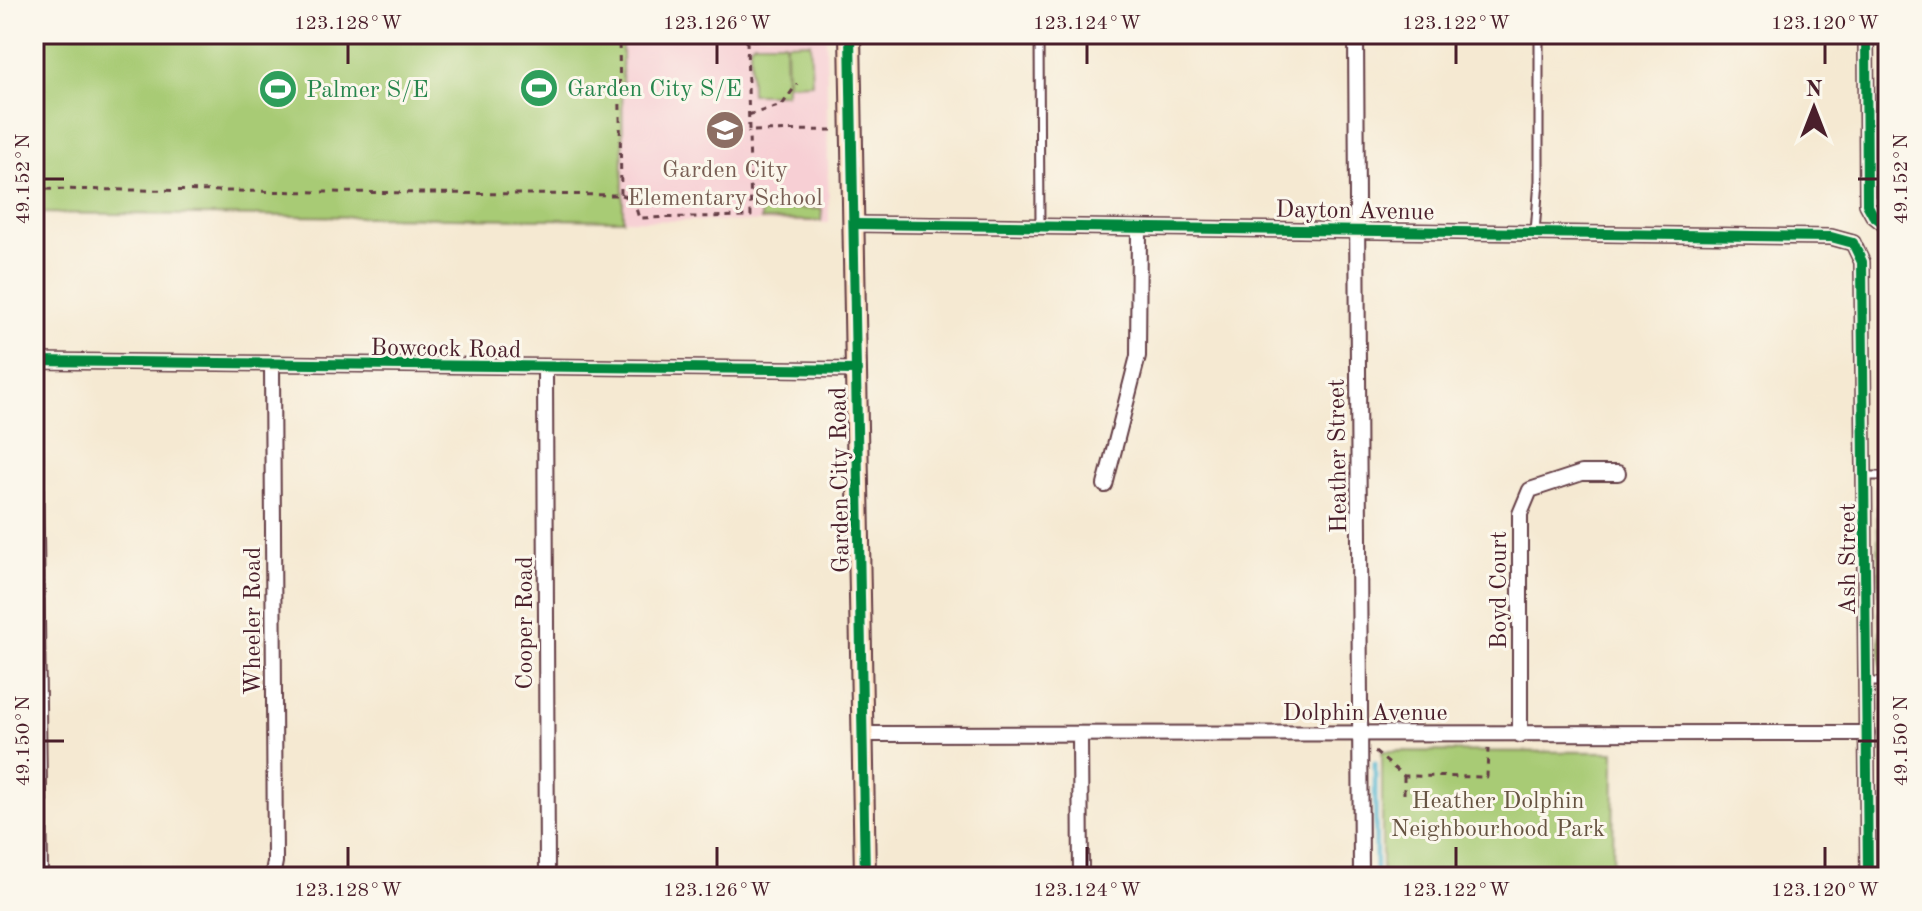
<svg xmlns="http://www.w3.org/2000/svg" width="1922" height="911" font-family="'Old Standard TT',serif">
<rect width="100%" height="100%" fill="#fbf7ec"/>
<filter id="ink" filterUnits="userSpaceOnUse"><feTurbulence type="fractalNoise" baseFrequency=".0125" numOctaves="2"/><feDisplacementMap in="SourceGraphic" scale="16" xChannelSelector="R" yChannelSelector="G"/><feConvolveMatrix kernelMatrix="1 2 1 2 8 2 1 2 1" color-interpolation-filters="sRGB"/></filter>
<filter id="wash" filterUnits="userSpaceOnUse"><feTurbulence type="fractalNoise" baseFrequency=".006" numOctaves="4" result="noise"/><feDisplacementMap in="SourceGraphic" scale="32" xChannelSelector="R" yChannelSelector="G"/><feGaussianBlur stdDeviation="1.8" result="paint"/><feColorMatrix in="noise" values="0 0 0 0 0 0 0 0 0 0 0 0 0 0 0 0 0 1.4 0 .05"/><feComposite in="paint" operator="in"/></filter>
<g filter="url(#wash)">
<rect width="100%" height="100%" fill="#f5e9d2"/>
<path fill="#f7cfd4" d="M622,34H826L829,223L623,220Z"/>
<g fill="#a8cb74" stroke="#797550" stroke-width="2">
<path d="M34,34H622L623,220L34,213Z"/>
<path d="M754,42H785L786,94H751L750,46Z"/>
<path d="M810,42L812,83L787,84L786,43Z"/>
<path d="M761,208L822,209L821,221L761,220Z"/>
<path d="M1877,487H1888V672H1881Z"/>
<path d="M1382,751L1614,752L1613,877H1382Z"/>
</g>
<g fill="none" stroke-linecap="round" stroke-linejoin="round">
<path stroke="#51b5d0" stroke-width="5" d="M1375,763L1376,877"/>
</g>
</g>
<g filter="url(#ink)">
<g fill="none" stroke-linecap="round" stroke-linejoin="round">
<defs>
<g id="lane">
<path d="M1039,34L1040,228"/>
<path d="M1535,232L1539,181V34"/>
<path d="M1867,476H1888"/>
<path d="M1867,682H1888"/>
</g>
<g id="street">
<path d="M1356,34L1361,877"/>
<path d="M1866,34L1867,204L1873,215L1888,227"/>
<path d="M856,224L1831,237L1853,243L1862,262L1868,877"/>
<path d="M34,361L857,370"/>
<path d="M34,361L40,877"/>
<path d="M545,369L547,877"/>
<path d="M1105,485L1138,356L1139,229"/>
<path d="M863,734L1867,733"/>
<path d="M1080,734L1081,877"/>
<path d="M1520,735V514L1530,490L1582,473H1618"/>
<path d="M272,877L275,862L272,365"/>
</g>
<path id="secondary" d="M850,34L865,877"/>
</defs>
<use href="#lane" stroke="#643d44" stroke-width="11"/>
<use href="#street" stroke="#643d44" stroke-width="18"/>
<use href="#secondary" stroke="#643d44" stroke-width="24"/>
<g stroke="#643d44" stroke-width="3" stroke-dasharray="6 6" stroke-linecap="butt">
<path d="M747,34V40L832,39"/>
<path d="M747,40L749,131L832,130"/>
<path d="M748,115L782,105L797,84"/>
<path d="M34,189L621,195L619,34"/>
<path d="M621,195L633,199L639,218L751,216L749,131"/>
<path d="M1375,752L1404,776L1487,777L1488,749"/>
<path d="M1404,776V799"/>
</g>
<use href="#lane" stroke="#fff" stroke-width="7"/>
<use href="#street" stroke="#fff" stroke-width="14"/>
<use href="#secondary" stroke="#ffe4c6" stroke-width="20"/>
<defs>
<g id="cycleway">
<path d="M850,34L865,877"/>
<path d="M1866,34L1867,204L1873,215L1888,227"/>
<path d="M856,224L1831,237L1853,243"/>
<path d="M1853,243L1862,262L1868,877"/>
<path d="M34,361L857,370"/>
</g>
</defs>
<use href="#cycleway" stroke="#fbf7ec" stroke-width="15"/>
<use href="#cycleway" stroke="#00873e" stroke-width="10"/>
</g>
</g>
<path fill="none" stroke="#4a1f2b" stroke-width="3" d="M348,44V64M717,44V64M1087,44V64M1456,44V64M1825,44V64M44,179H64M1858,179H1878M44,741H64M1858,741H1878M348,847V867M717,847V867M1087,847V867M1456,847V867M1825,847V867"/>
<defs>
<symbol id="stadium-disc" viewBox="-11 -11 22 22"><circle r="9.5" fill="#2e9e5b" stroke="#fbf7ec"/><path d="M0-5a6.5 5 0 1 0 0 10a6.5 5 0 1 0 0-10ZM-3.5-1.8h7v3.6h-7Z" fill="#fff"/></symbol>
<symbol id="school-disc" viewBox="-11 -11 22 22"><circle r="9.5" fill="#8d6e63" stroke="#fbf7ec"/><path d="M0-5L7-2L0 1L-7-2ZM-4 1L0 2.5L4 1V4Q0 6-4 4Z" fill="#fff"/></symbol>
</defs>
<g fill-rule="evenodd">
<use href="#stadium-disc" x="517" y="66" width="44" height="44"/>
<use href="#stadium-disc" x="256" y="67" width="44" height="44"/>
<use href="#school-disc" x="703" y="108" width="44" height="44"/>
</g>
<g text-anchor="middle" stroke-width="6" stroke-linejoin="round" paint-order="stroke">
<g font-size="24" fill="#27864d" stroke="#fbf7ec" text-anchor="start">
<text x="567" y="96">Garden City S/E</text>
<text x="306" y="97">Palmer S/E</text>
</g>
<g font-size="24" fill="#785e54" stroke="#fbf7ec">
<text x="725" y="177">Garden City<tspan x="725" dy="28">Elementary School</tspan></text>
</g>
<g font-size="24" fill="#4a1f2b" stroke="#fbf7ec">
<text transform="translate(1355 210) rotate(1)" y="8">Dayton Avenue</text>
<text transform="translate(446 348) rotate(1)" y="8">Bowcock Road</text>
<text transform="translate(1337 456) rotate(-91)" y="8">Heather Street</text>
<text transform="translate(839 480) rotate(-91)" y="8">Garden City Road</text>
<text transform="translate(1847 559) rotate(-90)" y="8">Ash Street</text>
<text transform="translate(1498 590) rotate(-90)" y="8">Boyd Court</text>
<text transform="translate(252 621) rotate(-90)" y="8">Wheeler Road</text>
<text transform="translate(524 623) rotate(-90)" y="8">Cooper Road</text>
<text x="1365" y="720">Dolphin Avenue</text>
</g>
<g font-size="24" fill="#665341" stroke="#fbf7ec">
<text x="1498" y="808">Heather Dolphin<tspan x="1498" dy="28">Neighbourhood Park</tspan></text>
</g>
</g>
<rect width="1922" height="911" fill="none" stroke="#fbf7ec" stroke-width="88"/>
<g transform="translate(1814 108)" stroke="#fbf7ec" stroke-width="6" paint-order="stroke">
<path d="M0-6L14 30L0 20L-14 30Z" fill="#4a1f2b"/>
<text y="-12" font-size="22" font-weight="bold" text-anchor="middle" fill="#4a1f2b">N</text>
</g>
<rect x="44" y="44" width="1834" height="823" fill="none" stroke="#4a1f2b" stroke-width="3"/>
<g font-size="20" text-anchor="middle" fill="#4a1f2b">
<text x="348" y="29">123.128°W</text>
<text x="717" y="29">123.126°W</text>
<text x="1087" y="29">123.124°W</text>
<text x="1456" y="29">123.122°W</text>
<text x="1825" y="29">123.120°W</text>
<text transform="translate(22 179) rotate(-90)" y="7">49.152°N</text>
<text transform="translate(1900 179) rotate(-90)" y="7">49.152°N</text>
<text transform="translate(22 741) rotate(-90)" y="7">49.150°N</text>
<text transform="translate(1900 741) rotate(-90)" y="7">49.150°N</text>
<text x="348" y="896">123.128°W</text>
<text x="717" y="896">123.126°W</text>
<text x="1087" y="896">123.124°W</text>
<text x="1456" y="896">123.122°W</text>
<text x="1825" y="896">123.120°W</text>
</g>
</svg>
